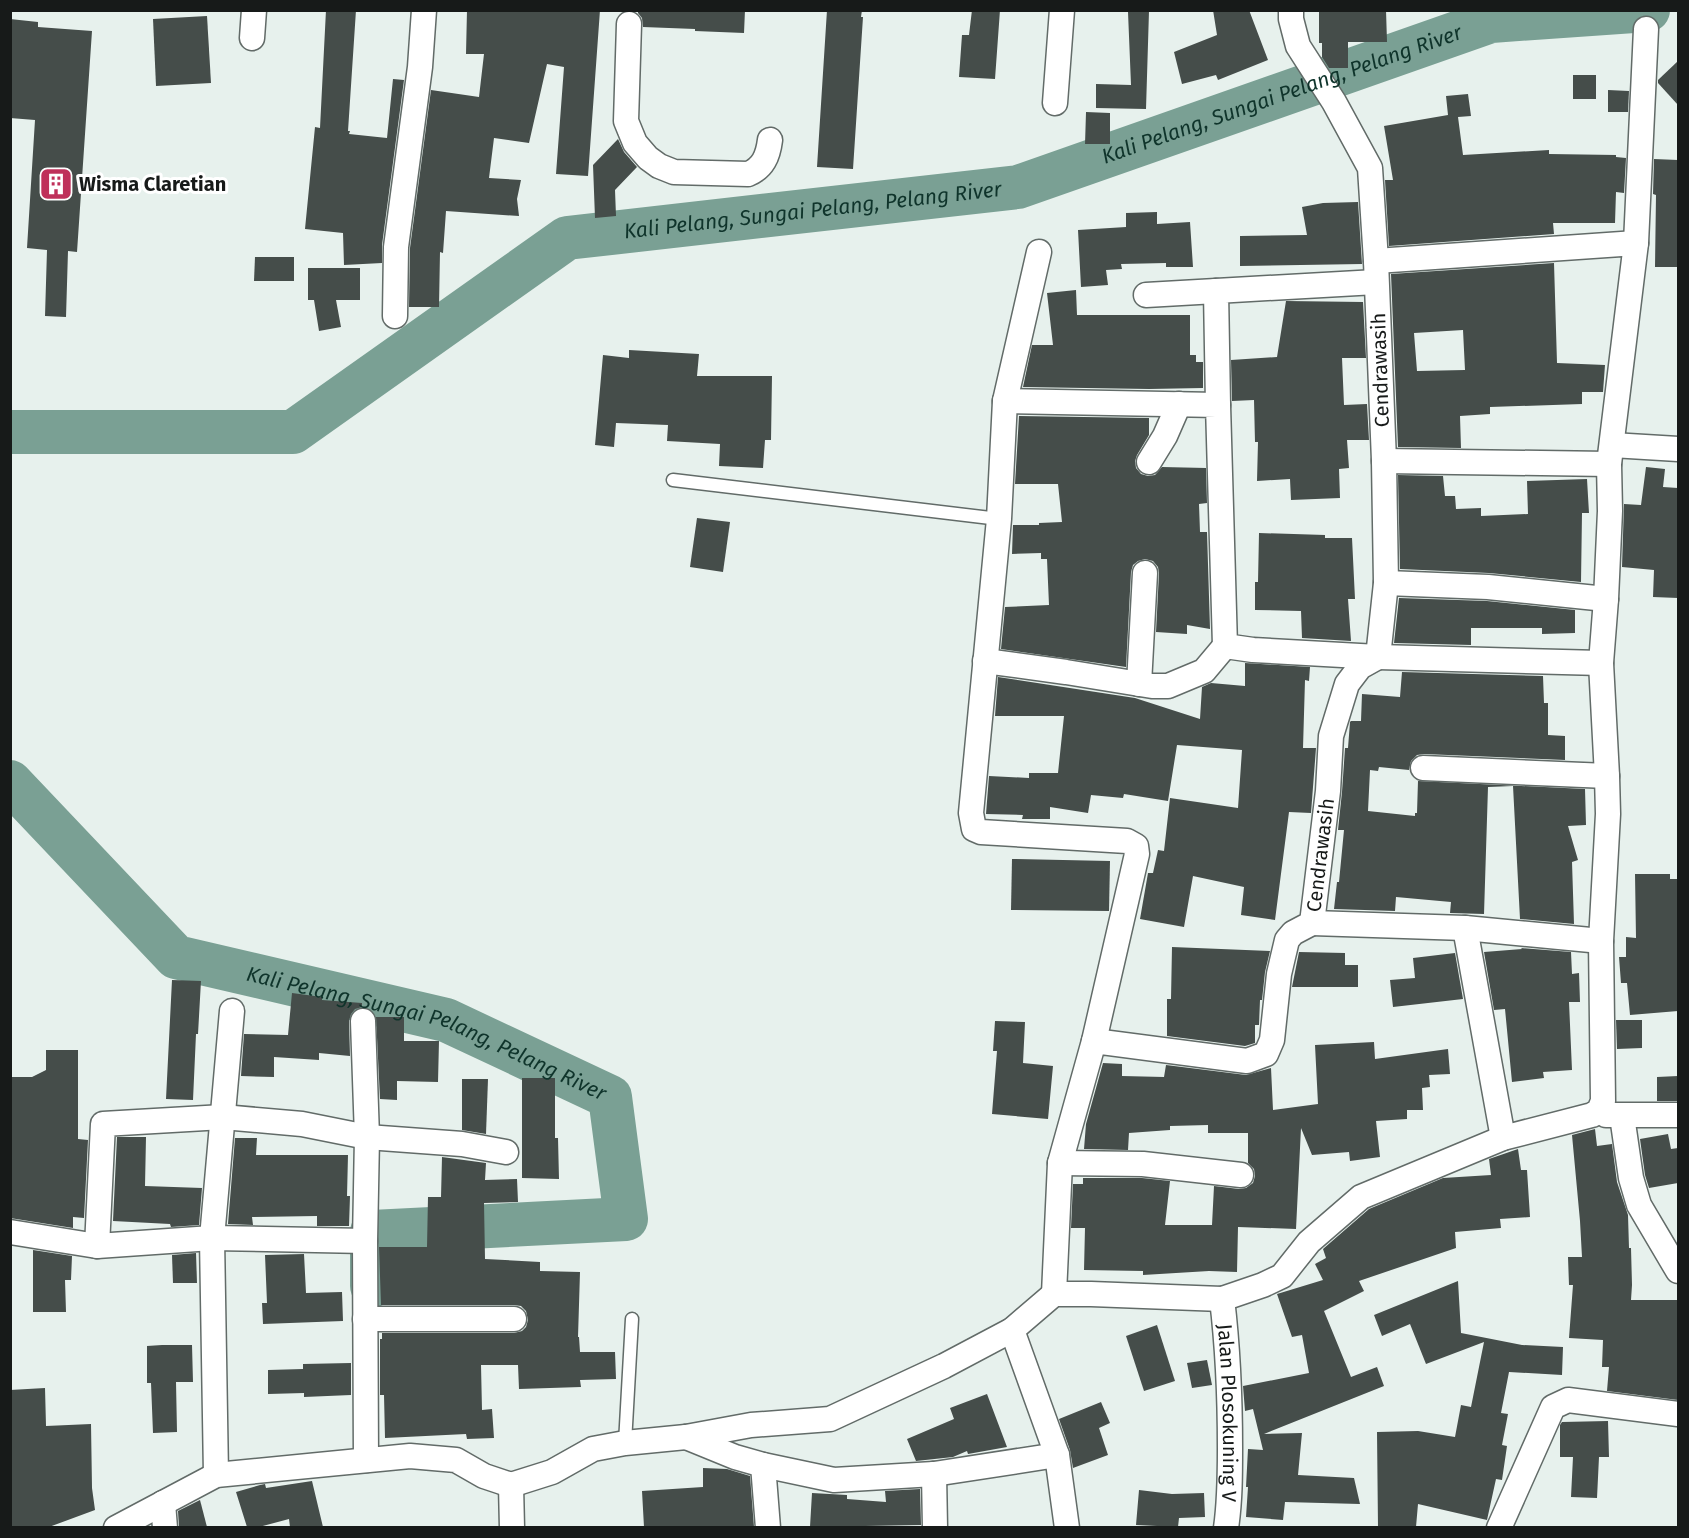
<svg xmlns="http://www.w3.org/2000/svg" width="1689" height="1538" font-family="'Fira Sans',sans-serif">
<rect width="100%" height="100%" fill="#e7f1ed"/>
<g fill="none" stroke-linecap="round" stroke-linejoin="round">
<g stroke="#7aa094" stroke-width="44">
<path id="s1" d="M10,432H293L567,238L1018,187L1491,21L1648,10"/>
<path id="s2" d="M10,782L176,957L446,1020L610,1097L626,1219L372,1232V1286"/>
</g>
</g>
<g fill="#454d4a" fill-rule="evenodd">
<path d="M326,10H356L348,131H350L349,134L387,138L393,79L404,80L382,245V263L344,265L343,233L305,229L315,127L320,128Z"/>
<path d="M467,10H600L588,176L556,174L564,67L547,64L529,143L494,138L489,178L521,180L517,199L519,216L446,211L443,253L440,252L439,307H409L410,248L431,90L479,97L484,54H466Z"/>
<path d="M638,10H745L744,33L695,31V29L643,27L642,18L638,13Z"/>
<path d="M827,10H862L861,17H863L853,169L817,167Z"/>
<path d="M972,10H1000L995,79L959,77L962,35H969Z"/>
<path d="M1213,10H1249L1268,60L1218,80L1216,75L1182,84L1174,52L1217,35Z"/>
<path d="M1319,10H1386L1387,42H1348V68H1329L1322,57V43H1319Z"/>
<path d="M1149,11L1146,109L1096,108V84L1131,85L1128,12Z"/>
<path d="M207,16L211,83L156,86L153,19Z"/>
<path d="M10,19L38,22V27L92,31L77,252L68,251L66,317L45,316L47,250L27,248L35,120L10,118Z"/>
<path d="M1678,61V105L1658,83V80Z"/>
<rect x="1573" y="75" width="23" height="24"/>
<path d="M1608,90L1629,91L1628,112H1608Z"/>
<path d="M1468,94L1471,116L1458,117L1463,155L1549,150V154L1616,155V157L1626,158L1624,193L1616,192L1615,223H1553L1554,234L1389,246L1385,180H1393L1384,126L1448,115L1446,96Z"/>
<path d="M1086,112L1110,113V144H1085Z"/>
<path d="M618,139L624,152L637,167L615,190L616,216L595,218L593,165Z"/>
<path d="M1654,159L1678,160V267H1655L1656,195L1653,194Z"/>
<path d="M1358,202L1362,264L1240,266V236L1307,235L1302,207L1323,203Z"/>
<path d="M1157,212V224L1190,222L1193,267H1166V263L1121,264L1122,269L1106,270L1108,285L1081,287L1078,230L1126,227V213Z"/>
<path d="M255,257H294V281H254Z"/>
<path d="M1554,263L1557,363L1605,365L1603,392H1582V404L1490,407V414L1460,416L1461,448L1398,447L1391,274ZM1463,330L1465,370L1417,371L1414,333Z"/>
<path d="M308,268H360V300H336L341,327L319,331L314,300H308Z"/>
<path d="M1076,290L1077,315H1190V355H1196V362H1203V388L1149,389L1023,387L1032,345H1053L1047,293Z"/>
<path d="M1286,301L1363,302L1366,358H1342L1344,405L1367,404L1369,440H1347L1349,468L1339,469L1340,498L1291,500L1290,479L1257,481L1258,442H1255L1254,400L1232,401L1231,360L1277,357Z"/>
<path d="M629,350L699,354L697,376H772L771,440H765L763,468L719,466L720,444L667,441L668,425L616,423L614,447L595,445L603,355L629,358Z"/>
<path d="M1019,416L1149,418V435L1137,455L1135,461L1136,468L1141,474L1148,476L1155,475L1162,467L1206,468L1207,503L1199,504L1200,532H1207L1210,629L1187,625V634L1156,632L1159,573L1158,567L1153,561L1145,559L1138,561L1133,565L1131,572L1126,667L1001,649L1005,607L1049,605L1047,559H1041V553L1012,554L1013,525H1039V523L1062,522L1058,484H1015Z"/>
<path d="M1646,467L1665,469L1663,487L1678,488V598L1653,597L1654,570L1622,567L1624,504L1641,505Z"/>
<path d="M1398,475L1443,476L1445,496H1455L1456,509L1481,508V516L1528,514L1527,481L1587,479L1589,513H1582L1581,582L1489,573L1400,569Z"/>
<path d="M697,518L730,522L723,572L690,567Z"/>
<path d="M1259,533L1325,535V538H1352L1355,599H1348L1351,641L1302,638L1301,611L1255,610V582H1258Z"/>
<path d="M1399,598L1487,601L1575,610V633L1542,634V628H1471V645L1394,643Z"/>
<path d="M1245,663L1310,667L1309,681L1305,680L1303,748H1316L1311,813L1289,812L1275,920L1241,915L1244,887L1193,876L1184,927L1140,919L1148,873H1153L1158,850L1164,851L1170,798L1238,808L1242,750L1177,745L1168,801L1124,794L1123,798L1091,795L1088,813L1050,807V819H1022L1023,815L986,814L989,776L1029,778V773H1058L1064,716H995L998,677L1135,698L1200,719L1202,687L1211,683L1245,686Z"/>
<path d="M1402,672L1543,676L1544,703H1548V735L1565,736V760L1424,754L1417,755L1411,761L1409,770L1379,767L1378,771L1370,770L1368,811L1415,816V813H1417L1418,781L1585,789L1586,825L1568,826L1578,860L1572,862L1574,924L1520,919L1513,786L1488,787L1484,914L1450,913L1451,902L1396,897L1395,911L1334,909L1337,882H1339L1344,830H1338L1342,792L1345,748H1348L1350,722L1351,721H1361L1362,694L1400,697Z"/>
<path d="M1012,859L1110,861L1109,911L1011,910Z"/>
<path d="M1635,874H1670V879H1678V1011L1630,1015L1627,983H1621L1619,957H1626V937L1636,938Z"/>
<path d="M1172,947L1270,951L1265,972L1262,1000H1260L1259,1025H1255V1043L1245,1046L1167,1036V999H1171Z"/>
<path d="M1521,948L1571,952L1572,974L1579,973L1580,1002H1569L1572,1070L1543,1072L1544,1078L1512,1082L1505,1009L1494,1010L1484,952L1522,949Z"/>
<path d="M1299,952L1345,953V965H1358V987H1292Z"/>
<path d="M1455,953L1463,999L1393,1007L1390,980L1415,978L1413,958Z"/>
<path d="M172,980L201,981L198,1034H196L193,1100L166,1099Z"/>
<path d="M292,993L322,997V1000L362,1003V1007L355,1009L351,1014L349,1021L350,1056L319,1053V1060L274,1057V1077L241,1076L244,1034L288,1035Z"/>
<path d="M376,1017H404V1041H439L438,1082L397,1081V1100L380,1099Z"/>
<path d="M1616,1020H1642V1048L1617,1049Z"/>
<path d="M995,1021L1025,1022L1023,1063L1053,1066L1048,1119L992,1114L997,1051H993Z"/>
<path d="M1374,1042L1375,1059L1448,1049L1450,1074L1429,1075L1430,1087L1422,1088L1423,1110H1407V1119L1376,1121L1380,1157L1350,1161L1349,1152L1312,1155L1301,1128L1296,1229L1238,1227L1237,1272L1209,1271L1143,1275V1271L1084,1270L1085,1228H1071L1073,1184H1083V1178H1142L1170,1181L1165,1225H1212L1214,1186L1239,1189L1246,1188L1253,1183L1255,1176L1254,1169L1248,1163V1133H1208V1125L1170,1126V1130L1129,1133L1128,1150L1084,1149L1086,1124L1103,1063L1122,1064V1076L1164,1077L1166,1065L1246,1075L1271,1068L1273,1110L1318,1104L1315,1045Z"/>
<path d="M46,1050H78V1139L88,1140L84,1218L73,1217V1228L10,1218V1077H32L46,1070Z"/>
<path d="M1678,1076V1101H1657V1077Z"/>
<path d="M522,1078H555V1138H558L559,1179L522,1178Z"/>
<path d="M462,1079H488L486,1134L462,1130Z"/>
<path d="M1595,1129L1597,1146L1612,1144L1617,1182L1628,1215L1629,1248H1631L1632,1285L1631,1300H1678V1400L1607,1391L1609,1367H1602L1603,1340L1569,1338L1573,1285H1569L1568,1257H1582L1580,1221L1572,1135Z"/>
<path d="M1668,1134L1671,1149L1678,1148V1183L1649,1188L1645,1175L1640,1139Z"/>
<path d="M117,1137H146L145,1186L202,1188L199,1225L171,1227L170,1224L113,1221Z"/>
<path d="M235,1138H257L256,1155H348L347,1196H350L349,1226H317V1216L252,1217L253,1225L228,1224Z"/>
<path d="M1518,1149L1521,1170H1527L1530,1217L1500,1219L1501,1228L1455,1232L1456,1248L1359,1281L1364,1291L1324,1311L1351,1377L1377,1367L1384,1386L1264,1434L1302,1433L1298,1475L1354,1478L1360,1504L1285,1502L1283,1520L1246,1517L1248,1487H1246L1248,1449L1263,1450L1253,1409L1245,1411L1243,1386L1309,1373L1302,1335L1292,1337L1277,1294L1323,1280L1315,1264L1326,1258L1323,1249L1369,1209L1443,1178L1491,1175L1489,1159Z"/>
<path d="M442,1157L486,1163L485,1180L517,1179L518,1202L484,1203L485,1259L540,1262V1271L580,1272L578,1337H579L580,1352H615L616,1379L580,1380L581,1387L519,1389L518,1365H481L482,1410L492,1409L494,1438L467,1439L466,1434L385,1438L384,1395H380V1339H382V1333H514L522,1331L526,1327L528,1320L526,1311L521,1306L514,1305H381L379,1247H427L428,1197H441Z"/>
<path d="M33,1250L72,1256L71,1280H65L66,1312H33Z"/>
<path d="M196,1253L197,1283H173L172,1255Z"/>
<path d="M304,1254L306,1293L342,1292L343,1321L263,1324L262,1303H267L265,1255Z"/>
<path d="M1458,1281L1461,1333L1522,1345L1563,1347L1562,1375L1509,1372L1501,1413L1508,1414L1502,1445L1507,1446L1502,1480L1496,1479L1487,1520L1418,1504L1416,1527H1378L1377,1432L1418,1431L1455,1437L1461,1405L1471,1407L1484,1342L1426,1364L1410,1324L1382,1336L1374,1315Z"/>
<path d="M1157,1325L1175,1381L1144,1391L1126,1336Z"/>
<path d="M162,1345H192L193,1382H176L177,1432L153,1433L151,1383H147V1346Z"/>
<path d="M1207,1360L1212,1385L1192,1388L1187,1363Z"/>
<path d="M351,1363V1395L304,1397V1393L268,1394V1370L303,1369V1364Z"/>
<path d="M45,1388L46,1426L91,1424L92,1488L95,1510L49,1527H10V1390Z"/>
<path d="M987,1394L1007,1447L968,1454L967,1451L953,1457L916,1461L907,1439L954,1419L950,1408Z"/>
<path d="M1101,1402L1110,1423L1099,1428L1108,1455L1073,1468L1070,1450L1059,1419Z"/>
<path d="M1608,1421L1609,1457H1599L1597,1498L1571,1497L1573,1457H1560V1425L1562,1422Z"/>
<path d="M703,1468L727,1469L750,1476L754,1527H644L642,1491L703,1487Z"/>
<path d="M312,1481L323,1527H290L289,1519L259,1527H247L236,1492L260,1485L265,1484L266,1488Z"/>
<path d="M920,1489L921,1525L810,1527L812,1493L847,1495V1499L886,1502L885,1491Z"/>
<path d="M1139,1490L1172,1494L1204,1493L1205,1517L1179,1518L1178,1527L1136,1525Z"/>
<path d="M200,1500L207,1527H179L178,1511Z"/>
</g>
<g fill="none" stroke-linecap="round" stroke-linejoin="round">
<defs>
<g id="service">
<path d="M673,480L999,519"/>
<path d="M625,1443L632,1319"/>
</g>
<g id="minor">
<path d="M629,24L626,121L635,143L648,158L659,166L674,172L748,174C763,168 768,156 770,140"/>
<path d="M252,38L254,10"/>
<path d="M1055,103L1062,10"/>
<path d="M1636,243L1646,29"/>
<path d="M1039,252L1005,401L999,519L971,813L974,829L981,832L1127,841L1136,846L1137,854L1094,1041"/>
<path d="M1146,295L1216,291"/>
<path d="M395,316L396,247L420,67L424,10"/>
<path d="M1005,401L1218,405L1225,646L1253,650L1378,657L1601,663"/>
<path d="M1218,405L1216,291L1376,282"/>
<path d="M1612,445L1678,449"/>
<path d="M1384,461L1609,464"/>
<path d="M1149,462L1165,436L1179,404"/>
<path d="M1386,583L1488,587L1606,599"/>
<path d="M985,661L1066,672L1152,686H1168L1204,671L1225,646"/>
<path d="M1139,684L1145,573"/>
<path d="M1423,768L1607,776"/>
<path d="M1312,923L1465,928L1601,941"/>
<path d="M1465,928L1503,1138"/>
<path d="M363,1021L367,1137L365,1241L366,1460"/>
<path d="M1606,1115H1678"/>
<path d="M1622,1116L1631,1178L1639,1205L1678,1271"/>
<path d="M1060,1163L1143,1164L1241,1175"/>
<path d="M10,1232L97,1246L212,1238L365,1241"/>
<path d="M97,1246L103,1124L223,1117L302,1124L367,1137L462,1144L506,1152"/>
<path id="s3" d="M1054,1294L1060,1163L1094,1041L1247,1061L1266,1054L1272,1040L1279,974L1287,940L1293,933L1312,923L1328,791L1331,736L1347,684L1360,667L1378,657L1386,583L1384,461L1376,261L1370,168L1334,102L1298,46L1291,19V10"/>
<path id="s4" d="M1222,1299C1228,1349 1230,1398 1230,1448C1230,1475 1230,1501 1226,1528"/>
<path d="M365,1319H514"/>
<path d="M1012,1330L1057,1455L1067,1528"/>
<path d="M686,1437L735,1457L763,1465L768,1528"/>
<path d="M763,1465L834,1480L934,1474L1057,1455"/>
<path d="M934,1474L935,1528"/>
<path d="M216,1475L212,1238L232,1011"/>
<path d="M511,1485L512,1528"/>
<path d="M163,1503L165,1528"/>
<path d="M116,1528L216,1475L410,1456L456,1460L484,1476L511,1485L552,1472L593,1449L625,1443L686,1437L751,1425L830,1419L944,1366L1012,1330L1054,1294H1091L1222,1299L1263,1285L1282,1276L1309,1242L1361,1197L1503,1138L1592,1115L1599,1111L1603,1101L1601,941L1608,814L1607,776L1601,663L1606,599L1610,511L1609,464L1636,243L1376,261"/>
<path d="M1499,1528L1553,1407L1568,1400L1678,1414"/>
</g>
</defs>
<use href="#service" stroke="#626b68" stroke-width="15"/>
<use href="#minor" stroke="#626b68" stroke-width="27"/>
<use href="#service" stroke="#fff" stroke-width="12"/>
<use href="#minor" stroke="#fff" stroke-width="24"/>
</g>
<defs>
<symbol id="building-square" viewBox="-11 -11 22 22"><rect x="-9" y="-9" width="18" height="18" rx="4" fill="#bf305a" stroke="#fff"/><path d="M-4-6H4V6H1V3H-1V6H-4ZM-2.5-4.3h1.7v1.8h-1.7ZM.8-4.3h1.7v1.8H.8ZM-2.5-1h1.7V.8h-1.7ZM.8-1h1.7V.8H.8Z" fill="#fff"/></symbol>
</defs>
<g fill-rule="evenodd">
<use href="#building-square" x="37" y="165" width="38" height="38"/>
</g>
<g text-anchor="middle" stroke-width="6" stroke-linejoin="round" paint-order="stroke">
<g font-size="20" font-weight="bold" fill="#171a19" stroke="#fff" text-anchor="start">
<text x="79" y="191">Wisma Claretian</text>
</g>
<g font-size="20" fill="#171a19" stroke="#fff">
<text transform="translate(1380 370) rotate(-92)" y="7">Cendrawasih</text>
<text dy="7" stroke="none"><textPath href="#s3" startOffset="648">Cendrawasih</textPath></text>
<text dy="7" stroke="none"><textPath href="#s4" startOffset="114">Jalan Plosokuning V</textPath></text>
</g>
<g font-size="21" font-style="italic" fill="#0f342b" stroke="#fff">
<text dy="7" stroke="none"><textPath href="#s1" startOffset="1352">Kali Pelang, Sungai Pelang, Pelang River</textPath></text>
<text dy="7" stroke="none"><textPath href="#s1" startOffset="866">Kali Pelang, Sungai Pelang, Pelang River</textPath></text>
<text dy="7" stroke="none"><textPath href="#s2" startOffset="504">Kali Pelang, Sungai Pelang, Pelang River</textPath></text>
</g>
</g>
<rect width="1689" height="1538" fill="none" stroke="#171a19" stroke-width="24"/>
</svg>
